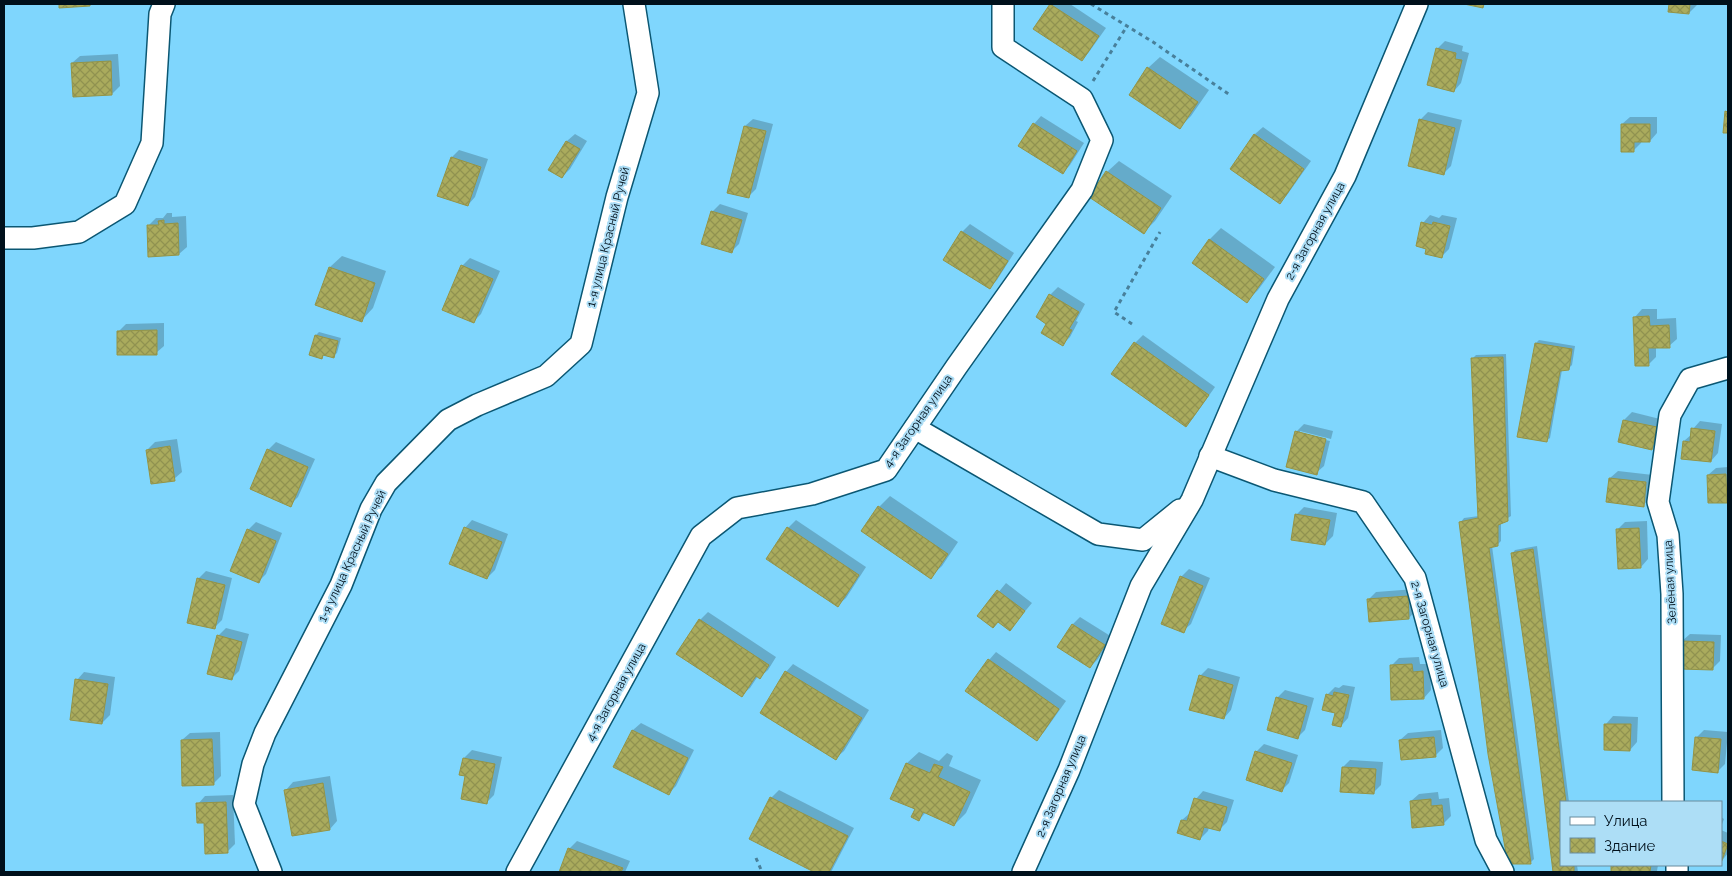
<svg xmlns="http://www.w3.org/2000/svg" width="1732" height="876" font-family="Raleway,sans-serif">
<defs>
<pattern id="building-cross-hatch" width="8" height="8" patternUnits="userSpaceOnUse" patternTransform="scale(1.25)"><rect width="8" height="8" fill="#aaab5d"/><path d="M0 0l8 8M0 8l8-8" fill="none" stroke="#909250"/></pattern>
</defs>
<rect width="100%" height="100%" fill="#7fd6fd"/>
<g fill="#0003">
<path d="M1051,4H1070L1106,28L1089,52L1082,60L1035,28Z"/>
<path d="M1670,4H1698L1689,13L1670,11Z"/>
<path d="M1445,41L1463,46L1462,51L1469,53L1461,83L1454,91L1437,49Z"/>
<path d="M118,54L120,86L112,94L72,63L80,56Z"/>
<path d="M1160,57L1209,90L1191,116L1179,128L1148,68Z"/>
<path d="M1428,112L1462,120L1451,166L1443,174L1420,120Z"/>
<path d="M1041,116L1084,143L1070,165L1063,173L1034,124Z"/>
<path d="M1630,117H1657V133L1650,141H1641V143L1633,151L1622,124Z"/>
<path d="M753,119L773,124L756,189L748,197L728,192L745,126Z"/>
<path d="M1263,127L1311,161L1287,195L1280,202L1231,169L1255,134Z"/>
<path d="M575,134L587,141L570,169L562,177L550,169L567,141Z"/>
<path d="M459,150L488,159L475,197L468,205L452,157Z"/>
<path d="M1119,161L1172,196L1155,221L1144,232L1107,172Z"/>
<path d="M720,204L748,213L739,244L731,252L712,212Z"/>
<path d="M167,213H172V217L186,216L187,247L179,254L148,226L156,218H163Z"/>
<path d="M1430,215L1439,218L1442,215L1457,218L1449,249L1441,257L1428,248L1423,223Z"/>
<path d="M970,224L1014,253L997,280L990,287L962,232Z"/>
<path d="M1221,228L1275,267L1258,290L1247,301L1209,240Z"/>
<path d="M342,256L386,271L373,308L362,320L330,267Z"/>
<path d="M470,258L500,271L481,314L473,322L462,266Z"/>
<path d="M1058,287L1085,304L1076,321L1078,322L1070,337L1062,345L1048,323L1050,295Z"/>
<path d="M1642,309H1657V319L1676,318L1677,339L1669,346L1656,347V357L1648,365L1635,317Z"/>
<path d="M164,323V346L156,353L119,331L126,324Z"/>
<path d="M319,332L341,338L337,353L333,356L325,354L322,357L316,335Z"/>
<path d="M1143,335L1215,387L1193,418L1186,426L1113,374L1135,343Z"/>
<path d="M1539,340L1575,346L1572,365L1568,369L1562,370L1550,438L1546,441L1519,436L1536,343Z"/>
<path d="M1506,354L1511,516L1501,522V541L1497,545L1492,546L1534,859L1530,863L1461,522L1464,518L1479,516L1472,359L1476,355Z"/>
<path d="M1632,412L1664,420L1659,441L1652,449L1619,441L1624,420Z"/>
<path d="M1700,421L1722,424L1718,453L1711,461L1684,441L1692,434L1693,429Z"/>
<path d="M1304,424L1333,431L1331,439L1300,431V434L1330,441L1324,466L1316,473L1296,432Z"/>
<path d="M177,439L182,472L174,479L147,450L155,442Z"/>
<path d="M276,442L315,459L298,497L290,505L268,450Z"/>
<path d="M1728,467V500L1726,501L1708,475L1716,468Z"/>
<path d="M1618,471L1653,475L1651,498L1643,505L1610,478Z"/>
<path d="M890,496L958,542L942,566L930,577L879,507Z"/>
<path d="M1304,507L1337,513L1333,536L1325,544L1296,515Z"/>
<path d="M472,520L508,534L495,570L487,578L465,528Z"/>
<path d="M796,520L866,567L846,598L838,605L788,528Z"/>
<path d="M1647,521L1648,559L1641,567L1617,530L1625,522Z"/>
<path d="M256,522L282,533L266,574L258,582L248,530Z"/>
<path d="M1537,546L1569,802H1561V865H1577L1578,872H1554L1536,722L1512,554L1515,550Z"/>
<path d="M1189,569L1210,578L1191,624L1183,631L1181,577Z"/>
<path d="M206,571L232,578L222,620L214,628L198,579Z"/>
<path d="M1006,583L1032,603L1010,629L999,621L979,616Z"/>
<path d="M1415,589L1416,610L1409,618L1369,599L1376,592Z"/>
<path d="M708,612L776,657L768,670L760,677L758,676L750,688L742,695L678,654L700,620Z"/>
<path d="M1080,617L1112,637L1098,659L1090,667L1058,646L1073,624Z"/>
<path d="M226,628L249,634L239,671L231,679L218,636Z"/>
<path d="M1690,634L1721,635L1720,661L1712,669L1682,641Z"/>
<path d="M996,652L1066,701L1044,732L1036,739L989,660Z"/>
<path d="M1419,657L1420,664H1430L1431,690L1424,698L1391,666L1399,658Z"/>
<path d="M793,664L869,710L844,751L836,758L786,672Z"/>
<path d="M1208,668L1240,677L1231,710L1224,718L1200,676Z"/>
<path d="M84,672L115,677L110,715L102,723L77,680Z"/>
<path d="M1343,685L1355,687L1348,718L1341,726L1336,712L1327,695L1335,687L1339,688Z"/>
<path d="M1285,690L1314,698L1305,730L1297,738L1277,698Z"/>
<path d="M1613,716L1638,717L1637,742L1630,750L1606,724Z"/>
<path d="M641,723L694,750L676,786L668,794L615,767L633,730Z"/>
<path d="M1441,730L1443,748L1435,756L1400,740L1408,733Z"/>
<path d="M1704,730L1728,732L1725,764L1717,772L1696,738Z"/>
<path d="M220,732L221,776L213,784L182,740L190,733Z"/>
<path d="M1264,744L1298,755L1289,783L1282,790L1256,752Z"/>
<path d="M472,750L502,757L494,795L487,802L467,775L461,774L464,758Z"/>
<path d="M919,752L939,761L947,753L953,756L949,766L981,780L966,813L954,825L926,812L919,820L916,809L892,798L907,763Z"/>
<path d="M1350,760L1383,762L1381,785L1374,792L1343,767Z"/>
<path d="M330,776L337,821L330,829L286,790L293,782Z"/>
<path d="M779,790L854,828L831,872H817L751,839L771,798Z"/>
<path d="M1203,791L1234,800L1227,822L1219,830L1209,827L1208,831L1200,839L1182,820L1190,813L1196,799Z"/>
<path d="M1438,792L1439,799L1449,798L1451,816L1443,824L1411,801L1419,794Z"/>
<path d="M233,795L235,844L227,852L205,822L198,804L205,796Z"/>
<path d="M1721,817L1724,819L1721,827Z"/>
<path d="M1721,830L1728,833V853L1721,862Z"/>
<path d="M577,841L630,861L625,872H560L569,849Z"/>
<path d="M1612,865H1658L1657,871L1656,872H1612Z"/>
</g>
<g fill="url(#building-cross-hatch)" stroke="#949446">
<path d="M59,4H90V6L59,8Z"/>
<path d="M1050,4L1099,36L1082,61L1033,29Z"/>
<path d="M1464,4H1484L1483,8Z"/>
<path d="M1669,4H1690L1689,14L1668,12Z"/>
<path d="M1436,48L1456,53L1455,59L1462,60L1454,92L1427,85Z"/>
<path d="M111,61L112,95L73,97L71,63Z"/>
<path d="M1147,67L1198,102L1180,129L1129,95Z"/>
<path d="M1725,111L1728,112V133H1723Z"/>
<path d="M1419,119L1455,128L1444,175L1408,166Z"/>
<path d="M1033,123L1077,151L1063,174L1018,146Z"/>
<path d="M1621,124H1650V142H1634V152H1621Z"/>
<path d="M744,126L766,131L749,198L727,193Z"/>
<path d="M1254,134L1304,169L1280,204L1230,169Z"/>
<path d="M566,141L580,149L562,178L548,170Z"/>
<path d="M451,157L481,167L468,206L437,196Z"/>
<path d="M1106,171L1161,208L1144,234L1089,197Z"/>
<path d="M711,211L742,220L732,253L701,244Z"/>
<path d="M164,220V224L178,223L179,255L148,257L147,225H159L158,221Z"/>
<path d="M1421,222L1432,225L1433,222L1450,226L1442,258L1425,254L1426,249L1416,246Z"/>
<path d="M961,231L1008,261L990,289L943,260Z"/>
<path d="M1209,239L1264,279L1247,303L1192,263Z"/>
<path d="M461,265L493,279L474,323L442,310Z"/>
<path d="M329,267L375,283L362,322L315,305Z"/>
<path d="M1049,294L1079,312L1069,329L1072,330L1063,346L1041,333L1046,324L1036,317Z"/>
<path d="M1649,316L1650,326L1669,325L1670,348H1648L1649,366H1635L1633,317Z"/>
<path d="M157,330V355H117V331Z"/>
<path d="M315,335L338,341L334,358L323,355L322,359L309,355Z"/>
<path d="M1134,342L1209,395L1186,427L1111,374Z"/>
<path d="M1535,343L1572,349L1569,370L1560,371L1547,442L1517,437Z"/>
<path d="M1503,357L1508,521L1498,525V546L1489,548L1531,864H1508L1488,754L1459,522L1478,518L1471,358Z"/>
<path d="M1623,420L1657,427L1652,450L1618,442Z"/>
<path d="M1691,428L1715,431L1711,462L1681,459L1683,441L1690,442Z"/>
<path d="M1295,431L1326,439L1317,475L1286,467Z"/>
<path d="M170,446L175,481L151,484L146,450Z"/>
<path d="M267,449L308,467L291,507L250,489Z"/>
<path d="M1726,474L1727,503H1708L1707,475Z"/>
<path d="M1609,478L1646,482L1644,507L1606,502Z"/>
<path d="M878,506L948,554L931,579L861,531Z"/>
<path d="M1295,514L1330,520L1325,545L1291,540Z"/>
<path d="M464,527L502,542L487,579L449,564Z"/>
<path d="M787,527L859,575L838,607L766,559Z"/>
<path d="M1639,528L1641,568L1618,569L1616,529Z"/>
<path d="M247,529L276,541L259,583L230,571Z"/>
<path d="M1533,549L1566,802H1561V865H1574V872H1553L1535,722L1511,553Z"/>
<path d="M1180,576L1203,586L1184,633L1161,624Z"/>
<path d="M197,578L225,585L215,629L187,623Z"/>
<path d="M997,590L1025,611L1010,631L998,622L993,628L977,616Z"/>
<path d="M1408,596L1409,619L1369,622L1367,599Z"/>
<path d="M699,619L769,665L760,679L756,676L742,697L676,654Z"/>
<path d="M1072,624L1105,645L1090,668L1057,647Z"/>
<path d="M217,635L242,642L232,680L207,674Z"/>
<path d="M1681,641L1714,642L1713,670L1680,669Z"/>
<path d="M988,659L1059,709L1037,741L965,691Z"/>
<path d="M1412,664L1413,672L1423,671L1424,699L1391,700L1390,665Z"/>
<path d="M785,671L862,718L836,760L760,713Z"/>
<path d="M1199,675L1233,685L1224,719L1189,710Z"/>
<path d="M75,679L108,684L102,724L70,720Z"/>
<path d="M1334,692L1349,695L1341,727L1332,725L1335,713L1322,710L1326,694L1333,696Z"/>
<path d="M1276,697L1307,706L1298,739L1267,730Z"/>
<path d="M1604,724H1631L1630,751L1604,750Z"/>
<path d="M632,730L688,758L669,795L613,767Z"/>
<path d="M1434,737L1436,757L1401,760L1399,740Z"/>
<path d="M1695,737L1721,739L1718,773L1692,770Z"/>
<path d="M212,739L214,785L182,786L181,740Z"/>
<path d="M1255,751L1292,763L1282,792L1246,780Z"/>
<path d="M463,758L495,764L487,804L461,799L465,776L459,775Z"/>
<path d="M906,763L930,773L934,764L943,767L938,777L970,792L954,826L923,812L919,821L911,817L915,809L890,799Z"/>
<path d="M1342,767L1376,769L1374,794L1340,792Z"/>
<path d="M323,783L330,830L292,836L284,790Z"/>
<path d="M770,797L848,836L829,872H814L749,839Z"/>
<path d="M1194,798L1227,807L1220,831L1204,827L1200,840L1177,833L1181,820L1187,821Z"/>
<path d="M1431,799V806L1442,805L1444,825L1412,828L1410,801Z"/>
<path d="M226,802L228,853L205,854L204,823H197L196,803Z"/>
<path d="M1721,841L1728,844L1721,863Z"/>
<path d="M568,848L623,868L621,872H559Z"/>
<path d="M1611,865H1651L1650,872H1611Z"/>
</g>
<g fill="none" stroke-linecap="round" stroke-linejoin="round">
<defs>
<g id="minor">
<path d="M4,238H33L79,232L125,204L152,143L160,14L164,4"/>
<path d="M915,428L1098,534L1143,540L1180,510"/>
<path d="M1210,456L1274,480L1363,502L1415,578L1486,840L1503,872"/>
<path d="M1673,802L1672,594L1668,535L1658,502L1670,415L1690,379L1728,368"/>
<path d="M1677,865V872"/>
<path d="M271,872L244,804L253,764L265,733L341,585L371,509L386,483L448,420L477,405L546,376L581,344L617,197L648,93L634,4"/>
<path d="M517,872L701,536L737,508L812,494L886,470L957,366L1082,190L1102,140L1082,99L1003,47V4"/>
<path d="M1023,872L1069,770L1141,586L1192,500L1278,299L1345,176L1417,4"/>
</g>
</defs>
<use href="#minor" stroke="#0b5773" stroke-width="24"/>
<g stroke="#48809b" stroke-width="3" stroke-dasharray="4 4" stroke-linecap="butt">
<path d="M1091,4L1153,42L1230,95"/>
<path d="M1093,81L1127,26"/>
<path d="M1132,324L1114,312L1160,232"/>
<path d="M756,858L762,872"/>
</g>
<use href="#minor" stroke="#fff" stroke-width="21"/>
</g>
<g text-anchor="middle" stroke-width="4" stroke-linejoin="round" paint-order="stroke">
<g font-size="12" fill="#00101b" stroke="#addef6">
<text transform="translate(1315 231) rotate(-61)" y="4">2-я Загорная улица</text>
<text transform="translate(608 237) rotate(-76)" y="4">1-я улица Красный Ручей</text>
<text transform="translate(918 421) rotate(-55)" y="4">4-я Загорная улица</text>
<text transform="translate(352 556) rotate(-65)" y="4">1-я улица Красный Ручей</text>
<text transform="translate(1670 582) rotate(-93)" y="4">Зелёная улица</text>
<text transform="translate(1430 634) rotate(74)" y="4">2-я Загорная улица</text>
<text transform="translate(616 692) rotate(-61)" y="4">4-я Загорная улица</text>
<text transform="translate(1061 786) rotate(-67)" y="4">2-я Загорная улица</text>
</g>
</g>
<rect width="1732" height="876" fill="none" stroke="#00101b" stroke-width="10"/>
<rect x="1560" y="801" width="162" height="65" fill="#addef6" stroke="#688c9e"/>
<rect x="1570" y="817" width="25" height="8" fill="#ffffff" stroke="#688c9e"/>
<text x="1604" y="826" font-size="15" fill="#00101b">Улица</text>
<rect x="1570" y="838" width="25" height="15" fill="url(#building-cross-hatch)" stroke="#688c9e"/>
<text x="1604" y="851" font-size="15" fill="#00101b">Здание</text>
</svg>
